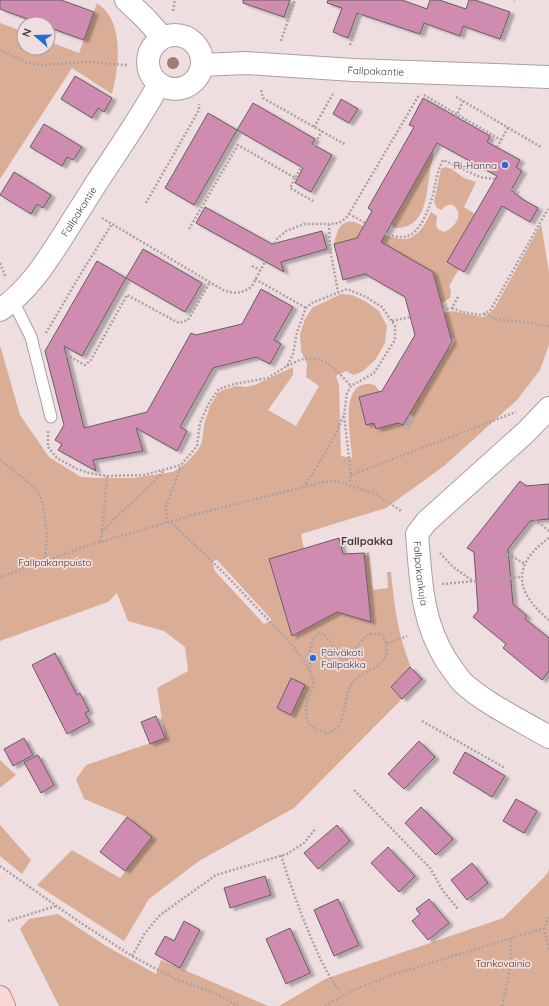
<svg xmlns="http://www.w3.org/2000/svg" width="549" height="1006" font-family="Quicksand,sans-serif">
<defs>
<filter id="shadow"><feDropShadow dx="4.5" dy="2.5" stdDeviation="1" flood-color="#0004"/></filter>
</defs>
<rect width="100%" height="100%" fill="#eedee0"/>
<g fill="#daae96" fill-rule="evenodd">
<path d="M97,3C101,6 106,10 108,14C123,35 118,71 112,94L72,68L0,179V23L24,32V48H48V41L79,53Z"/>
<path d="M433,150C434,159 431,162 430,171C426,195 427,229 394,228L392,225V222Z"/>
<path d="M445,167L452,169L464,178L476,182L464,207L475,214L459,269L449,286L451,291L450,298L442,303L438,291L433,292L430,280L434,273L362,231L357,238L334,244C335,239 337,231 340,227C349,215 362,226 371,230C379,234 401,242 410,238C421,233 426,222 431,212L437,216L436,226L439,230L444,232C453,229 464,216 455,207C453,205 452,204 449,205C446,205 443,208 441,210L437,208L434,202L441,169Z"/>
<path d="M541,224L549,272V345L540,370L517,400L444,466L386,508L301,534L304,549L269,560L292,636L337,612L371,622L364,553L369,552L373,590L388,588L387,572H391C394,604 398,637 411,667L391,687L402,699L294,808L199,861L149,899L124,941L37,885L72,850L120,878L151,837L127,817L84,799L76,779L86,765L165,738L157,688L188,671L185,647L164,631L128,621L117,593L108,602L0,641V345L20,415L49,457L81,477L96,478H132L173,472L185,464L198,450L202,442L204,425L210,406L218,393L223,390L236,386L246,387L255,385L293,367V375L268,410L296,426L319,386L306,377L307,364L301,351L300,334L305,319L312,308L341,294L352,295L365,301L379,311L387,326L385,343L376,359L363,371L354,375L346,371L336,376L339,385L341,456L352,458C351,437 337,376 375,385L380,392L359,397L366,425L374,423L376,429L391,418L407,428L414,417L408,413L447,347L450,349L455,340L445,334L447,323L444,313L452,311L482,317L486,316L494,309ZM217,560L272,620L264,624L214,570L213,561Z"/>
<path d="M0,760L16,775L0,788Z"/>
<path d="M0,825L31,860L22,874L0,856Z"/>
<path d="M549,869V1006H279L325,979L503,918L547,874Z"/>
<path d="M58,914L106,946L156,974L161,960L268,1006H59L20,929L29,919Z"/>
</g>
<g fill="#d08bb0" stroke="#685d62" filter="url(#shadow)">
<path d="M0,0H61L94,12L84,40L48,27V24H41L0,9Z"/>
<path d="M243,0H290L284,17L243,3Z"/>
<path d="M328,0H402L427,9L430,0H439L466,9L469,0H475L510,12L500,39L463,26L460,36L424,23L420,34L357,13L348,38L333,32L342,8L327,3Z"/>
<path d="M75,76L112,98L104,112L98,108L92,118L61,99Z"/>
<path d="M423,98L490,136L487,142L520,160L516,167L522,171L511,190L522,199L538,208L530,222L502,206L464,272L447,262L497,176L437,143L381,242L433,272L452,342L403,425L398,423L376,429L374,423L366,425L359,397L382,391L415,335L405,297L365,274L343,280L334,244L357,238L372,211L368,208L414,127L409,125Z"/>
<path d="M341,99L358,109L349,123L333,114Z"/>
<path d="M253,103L315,139L312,144L332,155L311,192L295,183L303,168L237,130Z"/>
<path d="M208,113L237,130L194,205L165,188Z"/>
<path d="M44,124L82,147L73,160L67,157L62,166L30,147Z"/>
<path d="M14,172L51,195L43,208L37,204L31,214L0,195Z"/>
<path d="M205,207L272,244L322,231L327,249L281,262L284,272L196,223Z"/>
<path d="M143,249L202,283L185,312L126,278Z"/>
<path d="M97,261L126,278L82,356L64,346L84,428L147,412L191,333L196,335L242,324L261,289L293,307L274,340L281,344L270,364L256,357L213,368L180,427L187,431L177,451L136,428L143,451L93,460L96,471L58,450L62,444L55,440L64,425L45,351Z"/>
<path d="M520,481L526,486L549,484V519L530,521L508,549L513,604L527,616L525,619L549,638V671L542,680L503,648L506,644L473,617L478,611L474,552L467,548Z"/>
<path d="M339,538L343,554L364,553L371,622L337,612L292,636L269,559Z"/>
<path d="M55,653L77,695L80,693L89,711L85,713L90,722L67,734L32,665Z"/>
<path d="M410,667L422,679L402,699L391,687Z"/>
<path d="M291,678L305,685L291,715L277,708Z"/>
<path d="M156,716L165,738L150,744L141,722Z"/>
<path d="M24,738L33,755L13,766L4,749Z"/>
<path d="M419,741L435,757L404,789L388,774Z"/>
<path d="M465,752L505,776L492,797L453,773Z"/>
<path d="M38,755L54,785L41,793L24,762Z"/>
<path d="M516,799L537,811L524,833L503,821Z"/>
<path d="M421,807L453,839L436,855L405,823Z"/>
<path d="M127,817L152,837L125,871L100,852Z"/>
<path d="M337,825L350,841L318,869L304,853Z"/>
<path d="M388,847L415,876L399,892L371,863Z"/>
<path d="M472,863L488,883L467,900L451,880Z"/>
<path d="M265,876L271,895L230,908L224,888Z"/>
<path d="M338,899L359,945L334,956L314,910Z"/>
<path d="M429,899L449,923L428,940L412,921L420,914L416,909Z"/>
<path d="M184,921L200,930L180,968L155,954L165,936L174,941Z"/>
<path d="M290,928L310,973L286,984L266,939Z"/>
</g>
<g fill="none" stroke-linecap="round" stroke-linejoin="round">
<defs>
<path id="service" d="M13,301L31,337L51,417"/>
<g id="minor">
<path d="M126,0L145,18L162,37"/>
<circle cx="175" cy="62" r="27"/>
<path id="s1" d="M202,65L246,63L353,70L549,77"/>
<path id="s2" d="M0,310C28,291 45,264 63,236C74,218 86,200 97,182C118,150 140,119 159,84"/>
<path id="s3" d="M549,408L526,432L426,522L417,534C421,580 421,619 446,660C451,667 456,675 462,682C484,703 522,721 549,737"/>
</g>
<path id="primary" d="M0,997L4,1006"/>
</defs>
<use href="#service" stroke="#ac9ea0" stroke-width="13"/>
<use href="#minor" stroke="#ac9ea0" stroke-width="24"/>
<use href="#primary" stroke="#b6908a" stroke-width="24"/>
<g stroke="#aea1a3" stroke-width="2.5" stroke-dasharray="2 2" stroke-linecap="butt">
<path d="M514,0H515"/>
<path d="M173,11L175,0"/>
<path d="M281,41L295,0"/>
<path d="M350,45L365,0"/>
<path d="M0,50L26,62L39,65L89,62L127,65"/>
<path d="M261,90L263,98L346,145"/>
<path d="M424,95L501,140"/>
<path d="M456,97L541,147"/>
<path d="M456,117L463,101"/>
<path d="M314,127L334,92"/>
<path d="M497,147L508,128"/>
<path d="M295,178L290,188L315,202"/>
<path d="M146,203L199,110V104"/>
<path d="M349,214C363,221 387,238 402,237C420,237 429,208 433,195C436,182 437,171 443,160L480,177L494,179L519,193"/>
<path d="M102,218L223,290C235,294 242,294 252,286L277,239L286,231L304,224H329L339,223L347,217L419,95"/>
<path d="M329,224L330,249L338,292"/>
<path d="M189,229L238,145L295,178L322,131"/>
<path d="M0,263L6,278"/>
<path d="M252,266L260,270"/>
<path d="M255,279L306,308"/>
<path d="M452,308L462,312L481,315L490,311L548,209"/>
<path d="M484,314L500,320L523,322L549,326"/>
<path d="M392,321L452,308L459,295"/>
<path d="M46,333L80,275L112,224"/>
<path d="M49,345L85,365L91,360L127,295L179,323L188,320L210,282"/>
<path d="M287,366C292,364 298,360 304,359C325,355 338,372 351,386"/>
<path d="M48,431V447L57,458L75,468L89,473L107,476L144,475L181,465L197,446L200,423L209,403L219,389L234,384L268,378L287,366L293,354L297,332L306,308L312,303L347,289L366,297L382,307L395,326V340L374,373L351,386L347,393L344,415L351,475L349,484"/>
<path d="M0,459L36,489L43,503L47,536L45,561"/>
<path d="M351,475L516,412"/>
<path d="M303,487C319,464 333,441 344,415"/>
<path d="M532,517L549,531"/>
<path d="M171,522L223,572L294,647C301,657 312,670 313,683C313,691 307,699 306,707C304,724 314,731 329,733C331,732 335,730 337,728C346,717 344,696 352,683C363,668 391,670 386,644L407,636"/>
<path d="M167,523L166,506L181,466"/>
<path d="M102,532C121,510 146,493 164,470"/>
<path d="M549,538C511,565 515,592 549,620"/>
<path d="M100,542L102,532L107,476"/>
<path d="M505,552L525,564"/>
<path d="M440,553L453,567L473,581"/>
<path d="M0,577L90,545L193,515L323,482L337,481L376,494L401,511"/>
<path d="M442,584L521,577"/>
<path d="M310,672C310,659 307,642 319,633L324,634L342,658L346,659C354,651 360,641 369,634H382L386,644"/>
<path d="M422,721L505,768"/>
<path d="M354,790L430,868L443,891L458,909"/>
<path d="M281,855C290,884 300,912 312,940C320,958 327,975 340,991"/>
<path d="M0,866L75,919L132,956L175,979L212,992L238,1006"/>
<path d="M549,917L544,928L549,950"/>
<path d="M8,921L56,906"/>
<path d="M132,956L145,933L160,915L216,875L287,854L304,843L316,828"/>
<path d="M325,1006L358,988L395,974L544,928"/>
<path d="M502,1006L511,964V938"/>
</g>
<use href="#service" stroke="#fff" stroke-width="11"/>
<use href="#minor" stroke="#fff" stroke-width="22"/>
<use href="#primary" stroke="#f9d8d3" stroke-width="22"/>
</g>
<circle fill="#9e7e70" cx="173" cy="63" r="6"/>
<g fill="#2a69d6" stroke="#eedee0" stroke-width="1.5">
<circle cx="505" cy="165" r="4"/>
<circle cx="313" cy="658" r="4"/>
</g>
<g text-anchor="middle" stroke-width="3.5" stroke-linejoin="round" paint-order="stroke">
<g font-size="10" fill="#413a3b" stroke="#eedee0">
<text dy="4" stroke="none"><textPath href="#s1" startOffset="174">Fallpakantie</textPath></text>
<text dy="4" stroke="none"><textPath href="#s2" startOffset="127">Fallpakantie</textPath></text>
<text dy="4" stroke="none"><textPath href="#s3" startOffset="222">Fallpakankuja</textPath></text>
</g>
<g font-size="10" fill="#413a3b" stroke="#eedee0" text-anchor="end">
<text x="497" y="169">Ri-Hanna</text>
<text x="321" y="656" text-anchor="start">Päiväkoti<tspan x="321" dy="12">Fallpakka</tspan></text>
</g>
<g font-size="10" fill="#5c3014" stroke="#eedee0">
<text x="55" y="566">Fallpakanpuisto</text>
<text x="503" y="967">Tankovainio</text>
</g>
<g font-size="11" font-weight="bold" fill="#413a3b" stroke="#eedee0">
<text x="367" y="545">Fallpakka</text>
</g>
</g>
<g transform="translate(36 36) rotate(290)"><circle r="19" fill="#eedee0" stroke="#a99c9e"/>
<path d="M0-3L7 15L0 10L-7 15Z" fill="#2a69d6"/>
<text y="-6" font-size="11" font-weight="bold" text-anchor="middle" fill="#413a3b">N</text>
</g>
</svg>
